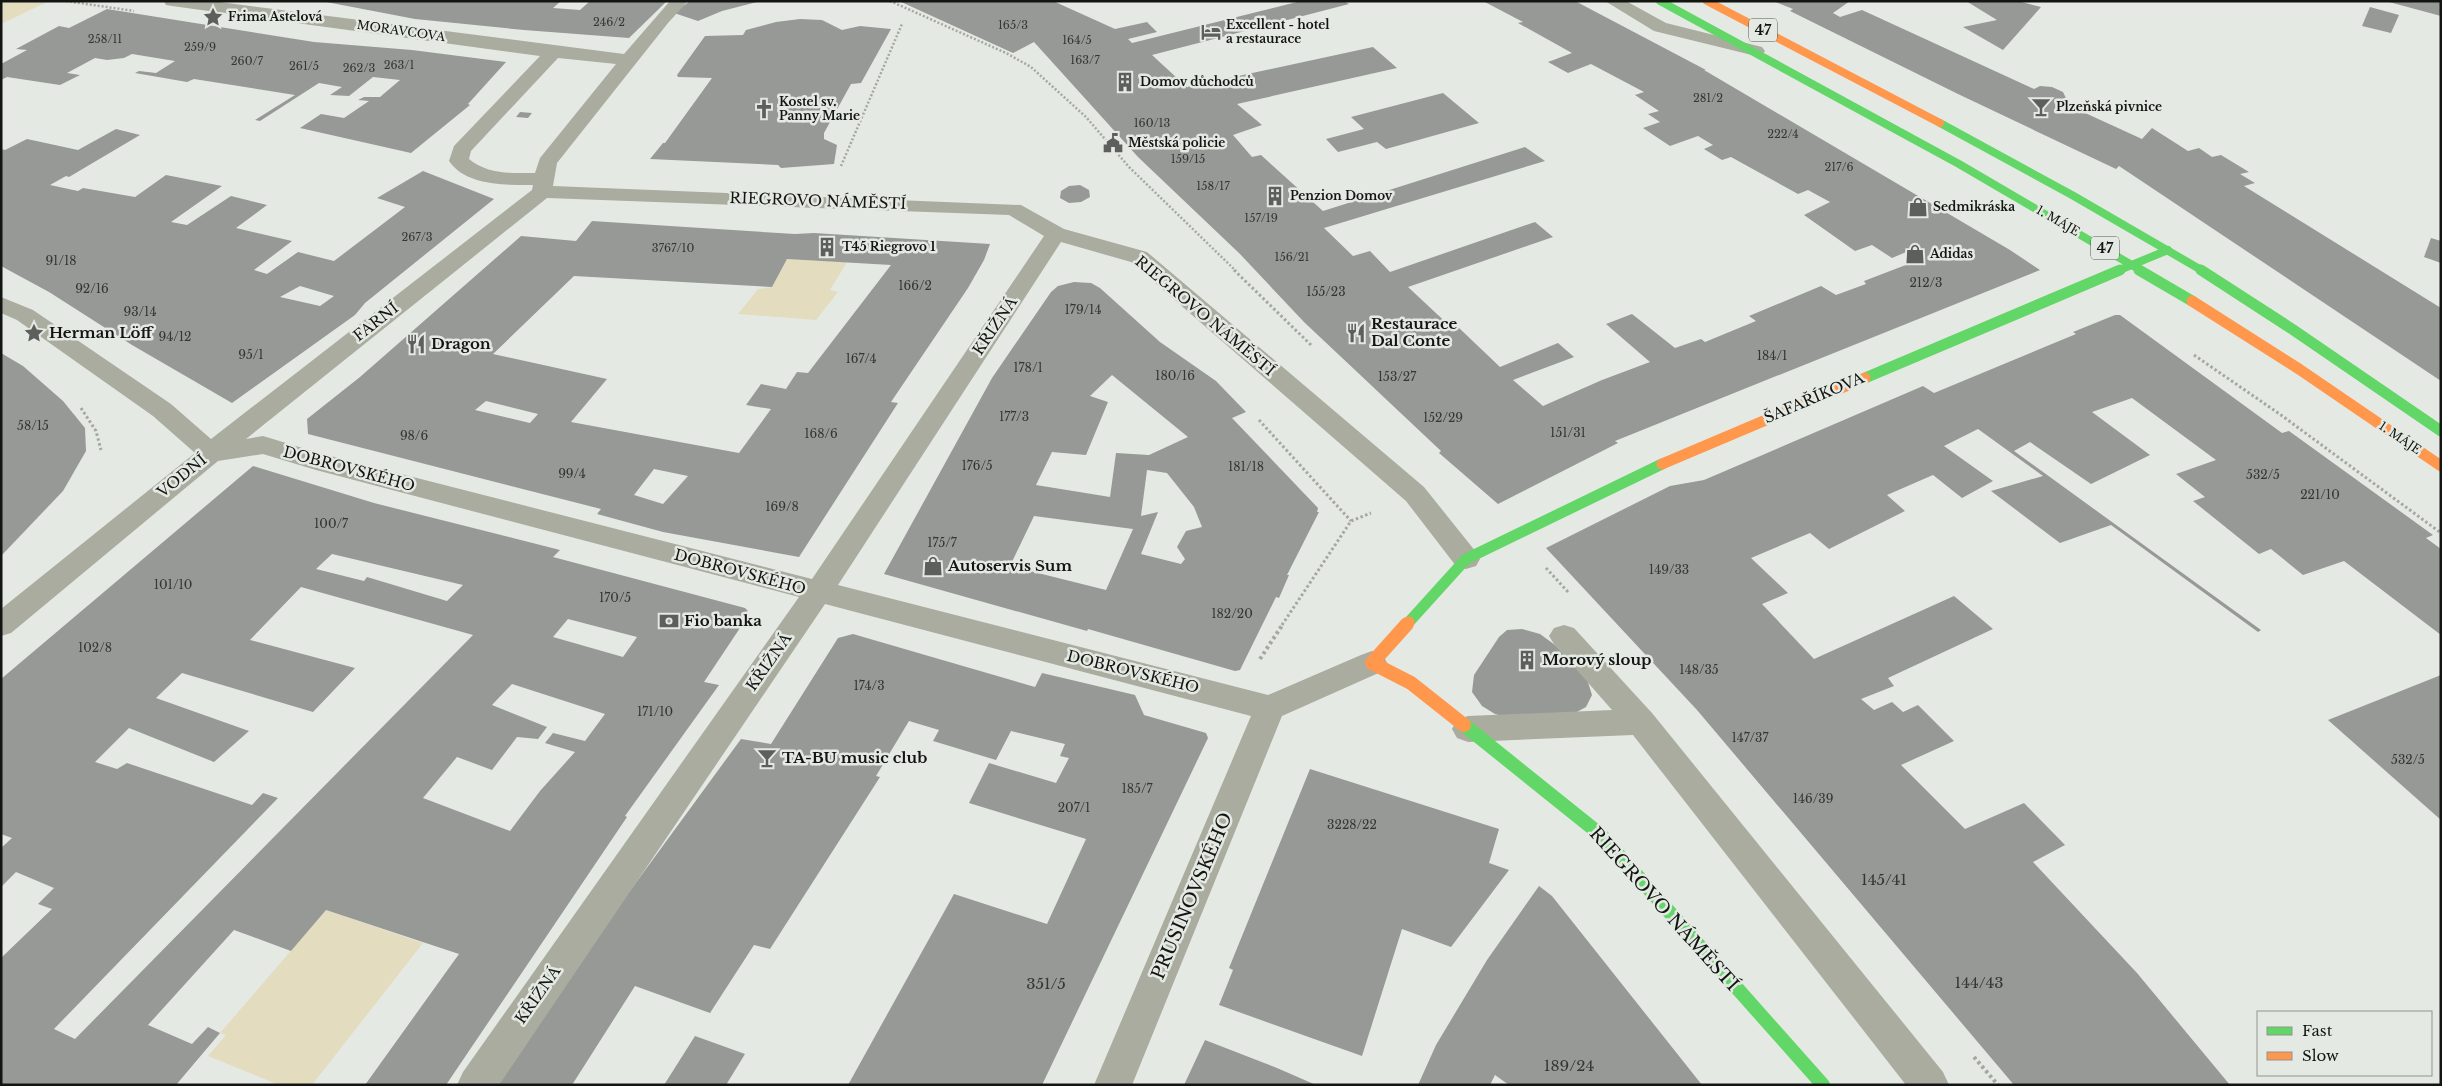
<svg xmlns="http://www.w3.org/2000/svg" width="2442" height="1086" font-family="'Libre Baskerville',serif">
<rect width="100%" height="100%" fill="#e5e9e4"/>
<g fill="#e3dcbf">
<path d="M1,1H45L47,2L1,24Z"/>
<path d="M787,259L847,262L830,290L838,292L816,320L738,314L758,289L772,287Z"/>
<path d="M326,910L423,943L312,1085H279L208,1056L226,1035L220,1033Z"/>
</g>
<g fill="#969996" fill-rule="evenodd">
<path d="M321,1H561L553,8L580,10L590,1H667L629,38L524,30L415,19Z"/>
<path d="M690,1H757V2L722,11L698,21L674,13Z"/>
<path d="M899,1H1053L1115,29L1147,22L1157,32L1128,39L1132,43L1301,1H1344L1349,4L1152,55L1190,90L1187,87L1373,47L1397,68L1237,104L1262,125L1233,135L1252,157L1261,155L1323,211L1525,147L1545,161L1324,228L1353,256L1370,251L1390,272L1535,222L1553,237L1408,287L1453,329L1458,327L1500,367L1558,343L1574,357L1513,380L1543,406L1602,380L1650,362L1606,324L1632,314L1675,348L1701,339L1705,342L1756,321L1749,316L1821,286L1836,295L1866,284L1864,281L1924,258L1911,250L1892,258L1872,245L1855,251L1804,215L1830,202L1808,190L1798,194L1731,157L1722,160L1704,149L1713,145L1698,136L1670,146L1643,128L1660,122L1648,114L1659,111L1635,95L1644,92L1591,64L1568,73L1548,62L1572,53L1518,23L1523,22L1483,1H1575L1706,70H1704L2010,250L2040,270L1615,441L1618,443L1498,504L1439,453L1441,451L1304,322L1240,254L1138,157L1034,42L1013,53Z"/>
<path d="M1773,1H1850L1833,13L1840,17L1862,10L2034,89L2040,86L2052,87L2063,92L2066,98L2059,101L2142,139L2152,128L2188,151L2199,148L2212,157L2221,155L2249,172L2240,174L2255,183L2244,186L2441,308V381L2119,166L2116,169L1958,94L1790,11L1793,9Z"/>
<path d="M1966,1H2018L2041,7L2003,50L1963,27L1997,20Z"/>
<path d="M2389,1H2441V16L2389,2Z"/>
<path d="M2370,7L2399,15L2391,33L2362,26Z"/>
<path d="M107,9L314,42L412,50L506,62L468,104L470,105L411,153L300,128L321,114L344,118L369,101L358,100L364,97H380L400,80L373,77L349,96L330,95L342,87L319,83L260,121L255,120L295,95L194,79L187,82L135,73L139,71L156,73L175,61L132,54L124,58L107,60L95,58L67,73L80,75L60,85L7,77L1,80V64L27,50L16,49L59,26L69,28Z"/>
<path d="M800,19L822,20L842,30L860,26L891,29L861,83L851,84L824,133V139L837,145L834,164L781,168L778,165L650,159L663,143H665L712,78L678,77L677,75L705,36L743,35L746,30L776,22Z"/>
<path d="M1443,93L1479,123L1386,149L1377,142L1338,152L1326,139L1364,129L1351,117Z"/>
<path d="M520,112L532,113L528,118L516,117Z"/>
<path d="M116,129L140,135L69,177L66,176L50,185L78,191L83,188L135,197L166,175L222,186L171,222L187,225L231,196L267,205L236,228L292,241L254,270L267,274L298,252L334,261L405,207L377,198L423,171L494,199L365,303L355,315L232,403L132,345L49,292L1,266V149L5,150L27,139L78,150ZM300,286L334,296L320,306L280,297Z"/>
<path d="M1080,185L1089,190L1090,197L1081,202L1069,203L1060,198L1061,191L1069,186Z"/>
<path d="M592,221L795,234L814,233L990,244L984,260L968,288L891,402L898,403L799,557L663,532L597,514L601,509L308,434L307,419L360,377L521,236L576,241ZM787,259L891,265L808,373L797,372L786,389L761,384L746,405L771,409L739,453L571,422L607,379L493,354L574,276L772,287ZM486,401L538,414L530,423L475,410ZM654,469L688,476L663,504L634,495Z"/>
<path d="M2431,238L2441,241V263L2424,257Z"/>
<path d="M1074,282L1091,283L1100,288L1160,342L1216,381L1246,412L1232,418L1318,508L1317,512H1319L1287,575H1289L1279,598L1276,597L1240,670L1235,671L1088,629L1087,631L884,574L992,378L1051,292L1058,286ZM1112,375L1188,437L1149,455L1116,453L1110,497L1036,485L1052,452L1086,455L1108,402L1090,396ZM1147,470L1167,473L1194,507L1202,527L1186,531L1177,547L1185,559L1181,564L1141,554L1158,512L1141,516ZM1034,516L1133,529L1106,590L1010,566Z"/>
<path d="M2115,315H2120L2282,433L2289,431L2433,535L2426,538L2441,549V635L2344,561L2303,575L2271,549L2259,554L2193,501L2205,497L2176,474L2216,460L2132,398L2092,412L2150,455L2091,484L2030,442L2014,451L2261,630L2258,632L2111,525L2060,543L1991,491L2043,476L1978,429L1944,446L1993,481L1962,498L1933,475L1887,495L1905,511L1829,549L1810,533L1751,558L1788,593L1762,604L1814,659L1954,596L1993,629L1888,678L1894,686L1861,699L1874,710L1892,702L1903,712L1918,705L1954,741L1901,765L1965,829L2024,803L2065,845L2033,862L2137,973L2230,1085H2014L1697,710L1546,548L1670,486L1704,480L1923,386L1934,393L2076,334L2073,332Z"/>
<path d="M1,353L23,366L63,401L85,428L86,451L63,491L1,556Z"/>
<path d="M253,466L374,503L560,550L553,557L745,608L748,611L746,619L704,682L719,685L625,816L627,817L446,1085H365L459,954L326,910L291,951L234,930L148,1025L192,1044L208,1027L220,1033L176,1085H1V958L52,909L38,904L54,888L16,872L1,887V848L12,838L1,834V679ZM332,554L463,585L447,601L367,577L364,581L316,569ZM301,587L473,635L75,1039L54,1029L278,798L263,793L252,805L127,763L117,769L95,762L129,728L214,762L249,731L156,698L182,673L313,712L355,668L250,640ZM568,619L637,637L623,657L553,637ZM512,684L605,714L585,741L553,733L545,743L575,752L540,791L510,831L423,798L457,757L492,770L517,737L538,739L547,727L492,705Z"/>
<path d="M1522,629L1540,634L1555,645L1587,679L1592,695L1586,707L1573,714L1510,718L1495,714L1482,706L1472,692L1474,675L1499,637L1507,630Z"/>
<path d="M853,634L1035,687L1042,673L1135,695L1144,715L1206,733L1208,738L1042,1085H848L954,894L1047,924L1086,839L969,803L989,763L1056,783L1069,758L1060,756L1065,744L1011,731L996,760L933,741L939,730L909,721L876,776L880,777L770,949L754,945L710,1013L635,986L572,1085H494L624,899L741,739L771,744L838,638Z"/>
<path d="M2441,675V820L2328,720Z"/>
<path d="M1310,769L1499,829L1489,863L1509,870L1451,947L1402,929L1362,1056L1219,1005L1233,970L1229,968Z"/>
<path d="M1539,886L1552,896L1702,1085H1509L1495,1075L1490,1085H1418L1436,1045L1487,960Z"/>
<path d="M695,1036L745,1054L726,1085H664Z"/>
<path d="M1205,1040L1277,1068L1316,1085H1184Z"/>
</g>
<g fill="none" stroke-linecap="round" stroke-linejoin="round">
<g stroke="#a5a89f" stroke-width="2.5" stroke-dasharray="2 2" stroke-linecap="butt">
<path d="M66,1L134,11"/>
<path d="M890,1L1006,53L1031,67L1086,117L1129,167L1236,271"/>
<path d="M841,166L902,24"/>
</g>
<g stroke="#a5a89f" stroke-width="3" stroke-dasharray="2.5 2.5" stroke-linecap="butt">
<path d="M1234,270L1311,345"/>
<path d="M2194,355L2281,415L2441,533"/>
<path d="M81,408L96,431L101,450"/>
<path d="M1259,420L1351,521"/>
<path d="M1546,568L1569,593"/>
<path d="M1282,625L1351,521L1371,513"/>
</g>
<g stroke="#a5a89f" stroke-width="4" stroke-dasharray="3 3" stroke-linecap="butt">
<path d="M1260,659L1283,624"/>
<path d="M1974,1057L1998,1085"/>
</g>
<path fill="#aaac9f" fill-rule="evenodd" d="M1605,1H1626L1666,23L1762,47L1765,51L1762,55L1756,56L1654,31Z"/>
<g fill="#aaac9f" fill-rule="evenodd">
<path d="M164,1H212L624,54L670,1H688L668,23L557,163L553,186L1021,205L1064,229L1147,252L1424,487L1476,552L1480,559L1476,566L1466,569L1456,566L1406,501L1131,262L1061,242L838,585L1268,695L1361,655L1372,651L1383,655L1387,663L1383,671L1282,716L1132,1085H1094L1251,716L825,604L499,1085H457L463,1072L799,597L316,470L263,454L218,461L11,633L1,636V609L195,453L153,416L17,320L1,313V297L33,310L171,404L211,439L532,190L533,185C506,185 466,186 449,161L454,146L540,56L172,6L166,5ZM558,58L616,64L540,158L535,173C513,173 488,175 469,159L471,151ZM547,198L1009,215L1044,236L812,579L319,453L263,436L246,439Z"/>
<path d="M1564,625L1574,628L1652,713L1943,1072L1949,1085H1906L1633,735L1468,742L1457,738L1452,729L1457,720L1468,716L1612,710L1554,644L1549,636L1554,628Z"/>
</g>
<g stroke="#63d668" stroke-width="8">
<path d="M1660,1L1959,164L2142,271"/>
<path d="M1940,123L2072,195L2203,271"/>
<path d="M2117,271L2168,250"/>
</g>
<g stroke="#63d668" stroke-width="11">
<path d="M2139,270L2192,301"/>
<path d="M2201,270L2292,329L2441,431"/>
<path d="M1865,378L2120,270"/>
<path d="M1409,622L1466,559L1662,464"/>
</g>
<path stroke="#63d668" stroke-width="14" d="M1464,725L1601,835L1823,1085"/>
<path stroke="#ff974d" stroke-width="8" d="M1707,1L1940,123"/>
<g stroke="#ff974d" stroke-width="11">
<path d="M2192,301L2299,369L2441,466"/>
<path d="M1662,464L1865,378"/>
<path d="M1406,625L1409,622"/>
</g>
<path stroke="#ff974d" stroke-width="14" d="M1407,624L1372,663L1411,683L1464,725"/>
</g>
<defs>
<symbol id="sight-bare" viewBox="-9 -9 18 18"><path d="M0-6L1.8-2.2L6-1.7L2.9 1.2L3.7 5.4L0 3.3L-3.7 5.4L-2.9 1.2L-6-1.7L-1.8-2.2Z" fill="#5c5f5c" stroke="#e4eae3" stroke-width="2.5" paint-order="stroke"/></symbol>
<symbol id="hotel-bare" viewBox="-9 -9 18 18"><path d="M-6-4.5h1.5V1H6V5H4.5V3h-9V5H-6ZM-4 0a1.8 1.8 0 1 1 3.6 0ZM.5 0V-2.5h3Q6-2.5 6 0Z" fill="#5c5f5c" stroke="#e4eae3" stroke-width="2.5" paint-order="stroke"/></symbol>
<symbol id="building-bare" viewBox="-9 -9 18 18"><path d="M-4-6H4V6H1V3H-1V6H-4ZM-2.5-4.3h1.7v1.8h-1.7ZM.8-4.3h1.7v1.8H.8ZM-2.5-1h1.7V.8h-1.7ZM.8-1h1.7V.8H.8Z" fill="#5c5f5c" stroke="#e4eae3" stroke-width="2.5" paint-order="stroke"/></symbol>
<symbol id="bar-bare" viewBox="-9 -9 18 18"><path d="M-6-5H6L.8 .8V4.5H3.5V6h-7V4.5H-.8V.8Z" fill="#5c5f5c" stroke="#e4eae3" stroke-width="2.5" paint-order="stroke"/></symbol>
<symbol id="church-bare" viewBox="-9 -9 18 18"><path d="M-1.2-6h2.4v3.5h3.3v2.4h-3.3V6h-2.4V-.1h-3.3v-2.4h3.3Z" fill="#5c5f5c" stroke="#e4eae3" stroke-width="2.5" paint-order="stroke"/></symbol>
<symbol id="civic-bare" viewBox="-9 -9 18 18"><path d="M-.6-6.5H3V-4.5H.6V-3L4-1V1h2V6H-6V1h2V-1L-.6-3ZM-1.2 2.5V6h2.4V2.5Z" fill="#5c5f5c" stroke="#e4eae3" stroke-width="2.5" paint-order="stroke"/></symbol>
<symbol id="shop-bare" viewBox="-9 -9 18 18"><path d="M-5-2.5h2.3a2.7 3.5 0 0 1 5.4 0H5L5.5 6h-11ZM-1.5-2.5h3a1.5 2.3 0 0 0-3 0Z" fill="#5c5f5c" stroke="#e4eae3" stroke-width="2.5" paint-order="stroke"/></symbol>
<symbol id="restaurant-bare" viewBox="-9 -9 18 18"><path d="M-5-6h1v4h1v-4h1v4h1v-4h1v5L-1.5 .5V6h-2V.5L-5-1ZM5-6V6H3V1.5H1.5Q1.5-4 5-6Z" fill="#5c5f5c" stroke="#e4eae3" stroke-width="2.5" paint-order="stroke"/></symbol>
<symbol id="bank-bare" viewBox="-9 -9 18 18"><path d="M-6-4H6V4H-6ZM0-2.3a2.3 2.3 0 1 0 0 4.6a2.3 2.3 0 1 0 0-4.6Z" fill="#5c5f5c" stroke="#e4eae3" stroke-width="2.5" paint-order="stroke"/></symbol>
</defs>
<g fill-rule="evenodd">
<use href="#sight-bare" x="199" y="3" width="28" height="28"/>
<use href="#hotel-bare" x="1197" y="18" width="28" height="28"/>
<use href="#building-bare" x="1111" y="68" width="28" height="28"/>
<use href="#bar-bare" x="2027" y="93" width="28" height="28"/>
<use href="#church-bare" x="750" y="95" width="28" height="28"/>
<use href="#civic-bare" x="1099" y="129" width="28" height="28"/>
<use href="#building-bare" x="1261" y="182" width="28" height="28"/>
<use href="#shop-bare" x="1904" y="193" width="28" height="28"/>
<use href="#building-bare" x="813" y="233" width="28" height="28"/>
<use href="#shop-bare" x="1901" y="240" width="28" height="28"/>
<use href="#sight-bare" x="20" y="319" width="28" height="28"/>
<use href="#restaurant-bare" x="1342" y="319" width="28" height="28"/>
<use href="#restaurant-bare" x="402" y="330" width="28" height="28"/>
<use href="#shop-bare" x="919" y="552" width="28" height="28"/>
<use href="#bank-bare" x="655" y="607" width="28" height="28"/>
<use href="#building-bare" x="1513" y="646" width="28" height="28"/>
<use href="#bar-bare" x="753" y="744" width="28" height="28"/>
</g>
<g text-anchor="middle" stroke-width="5" stroke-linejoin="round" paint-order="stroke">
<g font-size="11" fill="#343633">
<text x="609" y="26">246/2</text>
<text x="1013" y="29">165/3</text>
<text x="105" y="43">258/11</text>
<text x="1077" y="44">164/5</text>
<text x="200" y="51">259/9</text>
<text x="1085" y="64">163/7</text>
<text x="247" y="65">260/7</text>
<text x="399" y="69">263/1</text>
<text x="304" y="70">261/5</text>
<text x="359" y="72">262/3</text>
<text x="1708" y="102">281/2</text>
<text x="1152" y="127">160/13</text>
<text x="1783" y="138">222/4</text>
<text x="1188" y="163">159/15</text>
<text x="1839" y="171">217/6</text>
<text x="1213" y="190">158/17</text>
<text x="1261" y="222">157/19</text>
<text x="417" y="241">267/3</text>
<text x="673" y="252">3767/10</text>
<text x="1292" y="261">156/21</text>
</g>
<g font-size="12" font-weight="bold" fill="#131512" stroke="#e4eae3" text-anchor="start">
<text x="228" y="21">Frima Astelová</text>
<text x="1226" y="29">Excellent - hotel<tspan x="1226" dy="14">a restaurace</tspan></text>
<text x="1140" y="86">Domov důchodců</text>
<text x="779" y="106">Kostel sv.<tspan x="779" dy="14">Panny Marie</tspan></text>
<text x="2056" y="111">Plzeňská pivnice</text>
<text x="1128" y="147">Městská policie</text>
<text x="1290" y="200">Penzion Domov</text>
<text x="1933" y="211">Sedmikráska</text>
<text x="842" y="251">T45 Riegrovo 1</text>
<text x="1930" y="258">Adidas</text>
</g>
<g font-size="12" fill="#131512" stroke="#e4eae3">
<text transform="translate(401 31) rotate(8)" y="4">MORAVCOVA</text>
<text transform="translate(2058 221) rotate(30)" y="4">1. MÁJE</text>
<text transform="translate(2400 438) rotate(34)" y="4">1. MÁJE</text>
</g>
<g font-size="12" fill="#343633">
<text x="61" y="265">91/18</text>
<text x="1926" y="287">212/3</text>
<text x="915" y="290">166/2</text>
<text x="92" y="293">92/16</text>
<text x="1326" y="296">155/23</text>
<text x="1083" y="314">179/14</text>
<text x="140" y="316">93/14</text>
<text x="175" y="341">94/12</text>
<text x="251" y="359">95/1</text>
<text x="1772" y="360">184/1</text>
<text x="861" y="363">167/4</text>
<text x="1028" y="372">178/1</text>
<text x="1175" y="380">180/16</text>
<text x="1397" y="381">153/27</text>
<text x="1014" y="421">177/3</text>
<text x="1443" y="422">152/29</text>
<text x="33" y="430">58/15</text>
<text x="1568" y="437">151/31</text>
<text x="821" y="438">168/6</text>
<text x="414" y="440">98/6</text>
<text x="977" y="470">176/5</text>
<text x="1246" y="471">181/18</text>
<text x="572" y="478">99/4</text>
<text x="2263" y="479">532/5</text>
<text x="2320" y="499">221/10</text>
<text x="782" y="511">169/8</text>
<text x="331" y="528">100/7</text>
<text x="942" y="547">175/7</text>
<text x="1669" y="574">149/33</text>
<text x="173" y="589">101/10</text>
<text x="615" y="602">170/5</text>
<text x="1232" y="618">182/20</text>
<text x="95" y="652">102/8</text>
<text x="1699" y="674">148/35</text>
<text x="869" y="690">174/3</text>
<text x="655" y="716">171/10</text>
<text x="1750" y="742">147/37</text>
<text x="2408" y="764">532/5</text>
<text x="1137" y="793">185/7</text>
<text x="1813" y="803">146/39</text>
<text x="1074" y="812">207/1</text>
<text x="1352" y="829">3228/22</text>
</g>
<g fill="#e4eae3" stroke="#525551" stroke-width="1">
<rect x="1749" y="18.5" width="28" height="23" rx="4"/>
<rect x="2091" y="236.5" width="28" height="23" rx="4"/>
</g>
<g font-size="14" font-weight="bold" fill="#131512">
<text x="1763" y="35">47</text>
<text x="2105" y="253">47</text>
</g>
<g font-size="15" fill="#131512" stroke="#e4eae3">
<text transform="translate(818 201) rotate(2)" y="5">RIEGROVO NÁMĚSTÍ</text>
<text transform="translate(1205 316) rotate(40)" y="5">RIEGROVO NÁMĚSTÍ</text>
<text transform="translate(376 322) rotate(-38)" y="5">FARNÍ</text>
<text transform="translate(995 326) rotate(-56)" y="5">KŘIŽNÁ</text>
<text transform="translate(1814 398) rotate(-23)" y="5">ŠAFAŘÍKOVA</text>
<text transform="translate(349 469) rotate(15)" y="5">DOBROVSKÉHO</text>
<text transform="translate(182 476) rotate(-39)" y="5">VODNÍ</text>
<text transform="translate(740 572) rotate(15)" y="5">DOBROVSKÉHO</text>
<text transform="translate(769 662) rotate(-55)" y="5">KŘIŽNÁ</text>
<text transform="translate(1133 672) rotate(14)" y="5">DOBROVSKÉHO</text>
<text transform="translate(538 995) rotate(-55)" y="5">KŘIŽNÁ</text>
</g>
<g font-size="15" font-weight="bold" fill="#131512" stroke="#e4eae3" text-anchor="start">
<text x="1371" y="329">Restaurace<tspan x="1371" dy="17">Dal Conte</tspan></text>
<text x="49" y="338">Herman Löff</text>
<text x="431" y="349">Dragon</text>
<text x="948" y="571">Autoservis Sum</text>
<text x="684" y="626">Fio banka</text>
<text x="1542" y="665">Morový sloup</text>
<text x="782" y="763">TA-BU music club</text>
</g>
<g font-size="15" fill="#343633">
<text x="1884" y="885">145/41</text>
<text x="1979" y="988">144/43</text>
<text x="1046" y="989">351/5</text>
<text x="1569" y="1071">189/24</text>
</g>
<g font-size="18" fill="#131512" stroke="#e4eae3">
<text transform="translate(1192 896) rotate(-67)" y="6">PRUSINOVSKÉHO</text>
<text transform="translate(1664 909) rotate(48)" y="6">RIEGROVO NÁMĚSTÍ</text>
</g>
</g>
<rect width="2442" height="1086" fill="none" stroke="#131512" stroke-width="5"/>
<rect x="2257" y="1011" width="175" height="65" fill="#e4eae3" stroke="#90958f"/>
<rect x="2267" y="1027" width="25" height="8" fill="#63d668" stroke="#90958f"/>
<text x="2302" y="1036" font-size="15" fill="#131512">Fast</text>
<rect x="2267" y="1052" width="25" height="8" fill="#ff974d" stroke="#90958f"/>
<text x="2302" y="1061" font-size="15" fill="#131512">Slow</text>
</svg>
